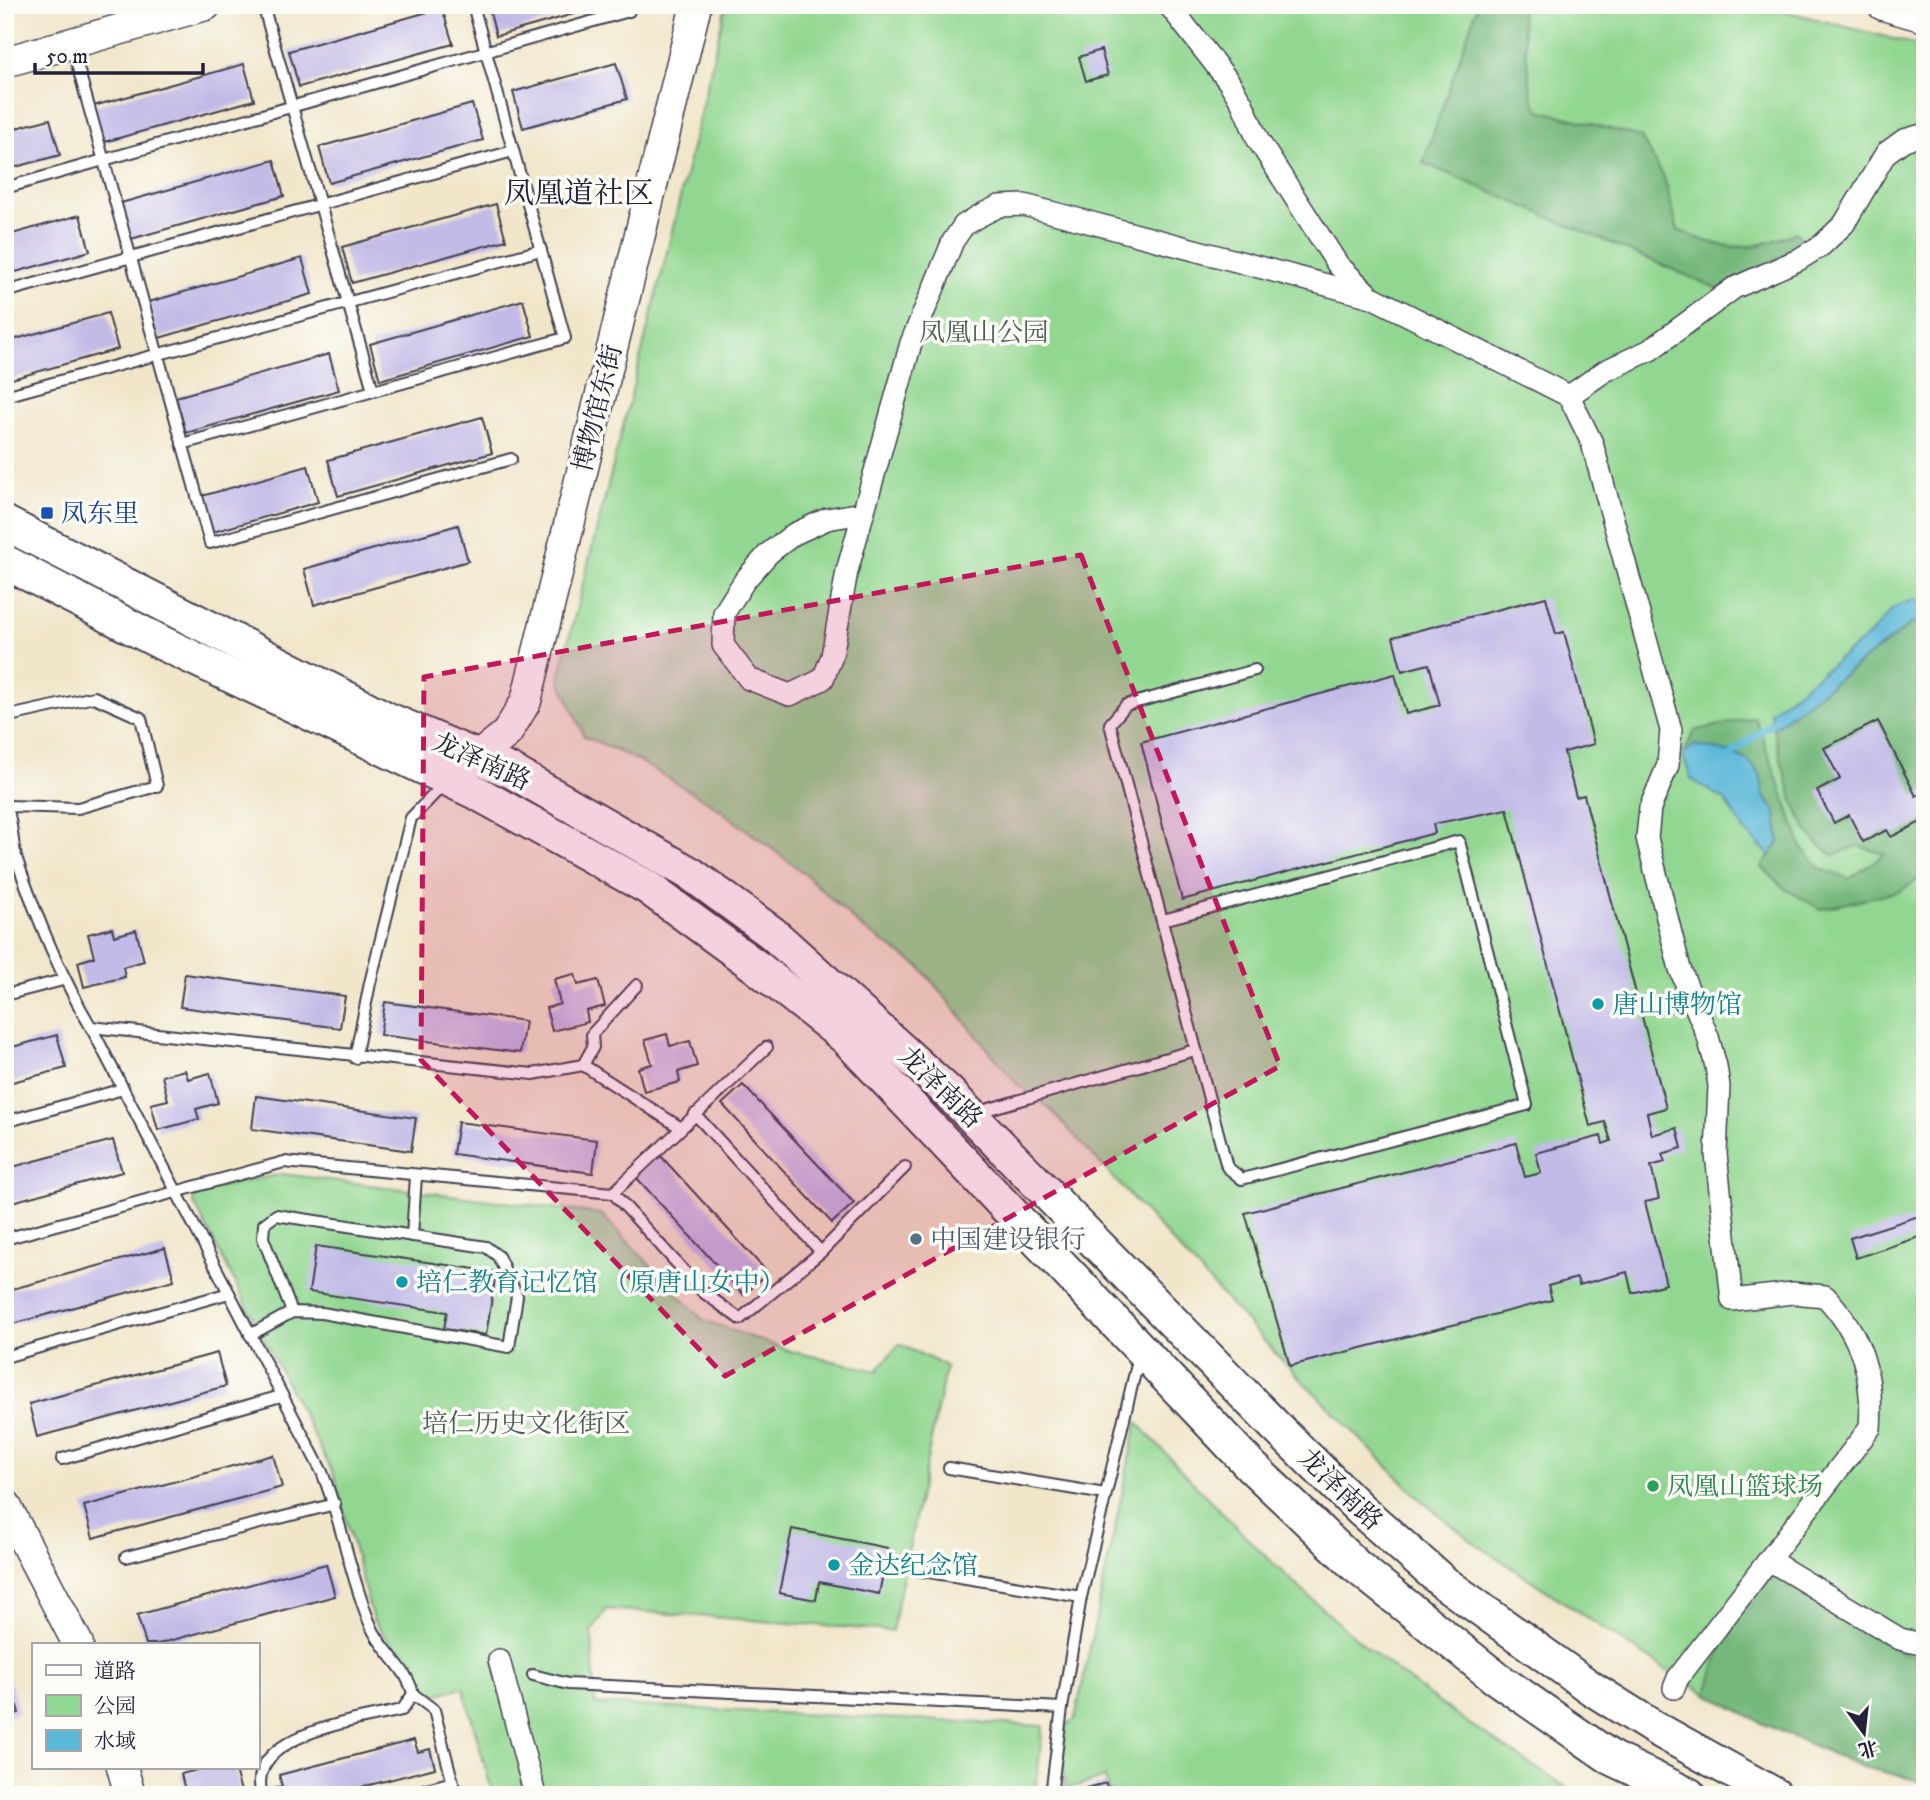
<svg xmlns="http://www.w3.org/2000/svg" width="1930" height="1800" font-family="'IM FELL DW Pica','Noto Serif SC',serif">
<rect width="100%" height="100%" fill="#fdfcf7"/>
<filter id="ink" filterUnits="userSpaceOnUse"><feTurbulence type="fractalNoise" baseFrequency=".0143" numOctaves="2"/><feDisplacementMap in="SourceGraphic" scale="14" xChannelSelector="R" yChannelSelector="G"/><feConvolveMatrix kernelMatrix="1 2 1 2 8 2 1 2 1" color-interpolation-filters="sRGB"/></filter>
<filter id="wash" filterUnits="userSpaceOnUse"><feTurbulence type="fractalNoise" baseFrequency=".00686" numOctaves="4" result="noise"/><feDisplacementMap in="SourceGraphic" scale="28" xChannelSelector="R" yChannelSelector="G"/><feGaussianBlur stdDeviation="1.57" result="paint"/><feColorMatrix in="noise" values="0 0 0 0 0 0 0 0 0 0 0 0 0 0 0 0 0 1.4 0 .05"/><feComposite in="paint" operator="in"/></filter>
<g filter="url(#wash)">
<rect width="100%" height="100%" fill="#f1e6ca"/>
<g fill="#92d791" stroke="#5a7c66" stroke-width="2">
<path d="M726,5H1761L1925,47V1782L1863,1767L1764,1724L1678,1678L1469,1539L1421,1500L1280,1358L1049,1108L1017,1084L920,967L861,927L804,873L715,806L637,760L584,736L559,678L662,273Z"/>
<path d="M282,1174L601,1214L703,1320L790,1351L877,1371L899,1344L946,1366L892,1631L607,1609L592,1631L595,1704L1043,1726L1035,1795H493L463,1687L431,1696L373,1620L334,1475L193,1201L198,1191Z"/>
<path d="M1137,1422C1215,1509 1298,1592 1389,1665C1449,1713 1514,1754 1578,1795H1111L1105,1778L1065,1789L1061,1728L1075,1719Z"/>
</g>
<g fill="#75b87b" stroke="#4c6d5b" stroke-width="2">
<path d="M1478,5H1520L1532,97L1539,110L1641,137L1664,178L1678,230C1723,251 1750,253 1796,232L1805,245L1718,289L1423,163Z"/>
<path d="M1925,618V875L1900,891L1821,909L1785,889L1762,867L1779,842L1776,813L1764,796L1760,774L1683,755L1694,731L1755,717L1802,848L1821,869L1849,879L1885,854L1857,846L1834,855C1793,835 1785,768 1773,728L1912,624Z"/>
<path d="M1769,1577L1786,1578L1812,1599L1895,1649L1909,1655L1925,1656V1782L1863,1767L1764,1724L1707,1694C1719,1652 1731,1603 1769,1577Z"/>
</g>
<g fill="#5bb8d9" stroke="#3e6d8a" stroke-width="2">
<path d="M1915,599L1925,603V618L1911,624L1773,728L1770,712L1870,635L1894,607Z"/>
<path d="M1694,745L1733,753L1749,761L1760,774L1764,796L1776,813L1779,842L1770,856L1744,830L1725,800L1691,779L1683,755Z"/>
</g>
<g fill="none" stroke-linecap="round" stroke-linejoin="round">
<path stroke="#5bb8d9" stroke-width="7" d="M1733,753L1778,718"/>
</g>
<g id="blocks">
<g fill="#c3bbe7">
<path d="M488,5H602V6L496,36Z"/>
<path d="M442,8L453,44L299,87L289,51Z"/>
<path d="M1101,50L1108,75L1086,81L1079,57Z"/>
<path d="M616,63L627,99L523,128L513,92Z"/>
<path d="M244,64L254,100L101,143L90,107Z"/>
<path d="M472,104L483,140L329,183L319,147Z"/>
<path d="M50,119L60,155L5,170V131Z"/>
<path d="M274,160L284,196L131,239L121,203Z"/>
<path d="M496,204L506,240L352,283L342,247Z"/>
<path d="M80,215L90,251L5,275V236Z"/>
<path d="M302,258L312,294L159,338L149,302Z"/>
<path d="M523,300L533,336L380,380L370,344Z"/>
<path d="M108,313L118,349L5,381V342Z"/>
<path d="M329,354L339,390L186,433L176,397Z"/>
<path d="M482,417L492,453L338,496L328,460Z"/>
<path d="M308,466L318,502L213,532L202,496Z"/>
<path d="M458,525L468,561L314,605L304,569Z"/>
<path d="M1546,597L1556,634L1564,632L1594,744L1564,752L1576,797L1584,795L1666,1108L1647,1113L1652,1135L1677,1128L1682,1148L1662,1154L1665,1162L1651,1166L1659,1199L1645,1202L1666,1284L1632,1293L1627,1272L1579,1285L1577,1278L1548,1286L1552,1300L1290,1366L1245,1213L1516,1143L1525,1177L1541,1173L1536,1153L1601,1136L1603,1144L1611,1141L1605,1122L1590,1126L1507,809L1433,824L1435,833L1182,900L1141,742L1395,674L1406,714L1440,705L1429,664L1402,671L1393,637Z"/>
<path d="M1878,721L1916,796L1925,791V820L1891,837L1887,830L1863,842L1849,815L1834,823L1817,791L1840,779L1824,748Z"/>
<path d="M112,928L114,936L136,930L144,961L123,967L125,977L84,987L78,962L94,957L88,934Z"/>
<path d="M185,974L345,996L340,1028L180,1007Z"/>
<path d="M575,974L578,985L598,980L605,1006L586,1011L588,1022L552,1031L546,1008L560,1004L554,979Z"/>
<path d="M385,1002L525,1021L520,1053L380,1035Z"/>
<path d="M667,1034L670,1046L690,1041L697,1066L678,1072L680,1082L644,1091L638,1068L652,1064L645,1040Z"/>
<path d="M57,1035L66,1068L5,1084V1049Z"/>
<path d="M185,1070L188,1079L210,1073L218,1103L196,1109L199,1119L158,1130L151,1104L168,1100L162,1076Z"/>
<path d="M743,1085L854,1203L832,1223L722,1104Z"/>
<path d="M256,1096L416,1118L411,1151L252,1129Z"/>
<path d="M458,1122L597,1140L593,1173L453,1154Z"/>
<path d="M113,1140L122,1172L5,1204V1169Z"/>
<path d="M659,1154L768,1273L744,1295L635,1176Z"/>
<path d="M1925,1214V1235L1856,1258L1850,1238Z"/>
<path d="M316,1246L496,1272L486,1335L444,1329L447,1312L309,1292Z"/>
<path d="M165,1248L174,1280L5,1326V1291Z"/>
<path d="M217,1353L226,1386L37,1437L29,1404Z"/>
<path d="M273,1455L282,1487L93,1538L84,1506Z"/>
<path d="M792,1529L888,1548L879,1594L819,1582L816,1600L779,1593Z"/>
<path d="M326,1564L335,1596L158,1644H146L137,1615Z"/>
<path d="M5,1664L19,1713L5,1716Z"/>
<path d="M414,1740L418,1752L430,1749L435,1768L331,1795H272L270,1790L282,1786L279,1775Z"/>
<path d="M209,1767H234L241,1791L225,1795H186L181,1774Z"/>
<path d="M1106,1783L1109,1795H1064V1794Z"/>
</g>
</g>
</g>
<g filter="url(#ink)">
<use href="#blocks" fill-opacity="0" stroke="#413f50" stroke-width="2"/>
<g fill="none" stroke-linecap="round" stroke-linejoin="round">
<defs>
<g id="lane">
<path d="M124,5L133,23"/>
<path d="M263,5L373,390"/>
<path d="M72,46L210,543L511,459"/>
<path d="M5,188L629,11"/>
<path d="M5,292L513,151"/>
<path d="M5,396L541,250"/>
<path d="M182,444L565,338L473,5"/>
<path d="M5,717L94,697L141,718L157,786L78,808L7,806"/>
<path d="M5,803C13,818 11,842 17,860C37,919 59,973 91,1027L322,1472C342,1522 350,1577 371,1626C381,1651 407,1667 413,1694L402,1710C362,1720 243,1733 262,1795"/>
<path d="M1163,920L1459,841L1527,1105L1242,1179L1227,1167L1110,724L1126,705L1255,670"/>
<path d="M5,995L63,980"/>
<path d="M91,1027L533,1074L583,1065L681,1128"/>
<path d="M355,1058L370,983L411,818L445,783"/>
<path d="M583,1065L593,1047L592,1034L637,985"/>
<path d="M975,1113L1195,1050"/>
<path d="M695,1114L821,1252"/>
<path d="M5,1122L123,1089"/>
<path d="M613,1193L767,1047"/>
<path d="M412,1236L416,1176"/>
<path d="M5,1239L284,1162L613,1193L703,1292L740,1319L821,1252L905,1167"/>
<path d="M250,1335L292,1312L322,1313L509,1347L517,1296L498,1256L486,1247L276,1215L264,1224L263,1238L292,1312"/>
<path d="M5,1357L229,1293"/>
<path d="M62,1459L281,1396"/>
<path d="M949,1468L1105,1494"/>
<path d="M126,1557L335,1504"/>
<path d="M917,1570L1081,1597"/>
<path d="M533,1675L568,1684L1062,1708L1081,1597L1139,1356"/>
<path d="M413,1694L434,1710L456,1795"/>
<path d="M404,1795L453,1782"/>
<path d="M1051,1795L1062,1708"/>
</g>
<g id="street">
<path d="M1169,5L1229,82L1242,103L1258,140L1338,265L1367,293"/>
<path d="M1569,396L1605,371L1650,350L1734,288L1798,260L1822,245L1844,224L1886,153L1904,140L1925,134"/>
<path d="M863,513L827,519L794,534L769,553L745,580L724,613L723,645L749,679L790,695L823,679L832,656L847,571L911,343L953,241L964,225L979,216L999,206L1024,205L1372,297L1569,396L1592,443L1671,730L1668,765L1650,808L1647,838L1680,969L1708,1037L1716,1066L1719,1086L1716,1154L1732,1300L1792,1293L1825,1296C1861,1334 1874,1375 1870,1428L1678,1678L1674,1688"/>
<path d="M1769,1560L1900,1639L1925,1645"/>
<path d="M499,1660L535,1795"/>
</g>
<g id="secondary">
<path d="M1883,5L1925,17"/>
<path d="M5,62L206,5"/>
<path d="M462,770L507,733L526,701L696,5"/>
<path d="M5,1504L78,1644"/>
<path d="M122,1767L130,1795"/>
</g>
<g id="primary">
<path d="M5,523L387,719L511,771L691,874L772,933L946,1090L1275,1426L1361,1510L1443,1582L1591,1688L1653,1727L1775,1795"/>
<path d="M5,562L162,643L479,794L647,887L758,968L846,1038L1250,1465L1356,1566L1496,1678L1613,1759L1689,1795"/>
</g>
</defs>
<use href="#lane" stroke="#413f50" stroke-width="14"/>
<use href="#street" stroke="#413f50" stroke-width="24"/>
<use href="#secondary" stroke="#413f50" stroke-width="33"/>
<use href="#primary" stroke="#413f50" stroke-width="37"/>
<use href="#lane" stroke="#fff" stroke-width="10"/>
<use href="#street" stroke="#fff" stroke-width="21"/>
<use href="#secondary" stroke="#fff" stroke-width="30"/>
<use href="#primary" stroke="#fff" stroke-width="33"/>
</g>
</g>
<path fill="#c2185b" fill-opacity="0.2" stroke="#c2185b" stroke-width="5" stroke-dasharray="14 9" stroke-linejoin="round" d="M1081,555L1280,1066L725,1376L421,1060L424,677Z"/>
<rect fill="#1a4fb4" stroke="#fdfcf7" stroke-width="2.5" x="40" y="506" width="14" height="14" rx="3.5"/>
<g fill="#0f9aa8" stroke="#fdfcf7" stroke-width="2.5">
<circle cx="1598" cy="1004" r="7"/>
<circle cx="402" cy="1282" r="7"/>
<circle cx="834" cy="1565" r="7"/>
</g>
<circle fill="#5c6f8a" stroke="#fdfcf7" stroke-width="2.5" cx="916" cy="1239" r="7"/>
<circle fill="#2e9e5b" stroke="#fdfcf7" stroke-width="2.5" cx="1653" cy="1486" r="7"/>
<g text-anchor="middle" stroke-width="7" stroke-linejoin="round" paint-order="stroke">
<g font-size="26" fill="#496159" stroke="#fdfcf7">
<text x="984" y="341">凤凰山公园</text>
<text x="526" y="1432">培仁历史文化街区</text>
</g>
<g font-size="26" fill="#22223b" stroke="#fdfcf7">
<text transform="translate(597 408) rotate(-76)" y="9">博物馆东街</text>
<text transform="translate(482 761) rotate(24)" y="9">龙泽南路</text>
<text transform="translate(941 1087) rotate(44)" y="9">龙泽南路</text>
<text transform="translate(1341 1489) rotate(44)" y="9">龙泽南路</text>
</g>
<g font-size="26" fill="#164399" stroke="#fdfcf7" text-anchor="start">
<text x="61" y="522">凤东里</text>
</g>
<g font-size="26" fill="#0d838f" stroke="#fdfcf7" text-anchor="start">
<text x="1612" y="1013">唐山博物馆</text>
<text x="416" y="1291">培仁教育记忆馆 （原唐山女中）</text>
<text x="848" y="1574">金达纪念馆</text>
</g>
<g font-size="26" fill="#4e5e75" stroke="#fdfcf7" text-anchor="start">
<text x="930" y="1248">中国建设银行</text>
</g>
<g font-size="26" fill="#27864d" stroke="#fdfcf7" text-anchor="start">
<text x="1667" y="1495">凤凰山篮球场</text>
</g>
<g font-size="30" fill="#22223b" stroke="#fdfcf7">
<text x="579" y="203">凤凰道社区</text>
</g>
</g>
<rect width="1930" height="1800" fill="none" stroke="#fdfcf7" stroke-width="28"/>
<rect x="32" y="1643" width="228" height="126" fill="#fdfcf7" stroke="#a5a5ac" stroke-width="2"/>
<rect x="46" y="1665" width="35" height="10" fill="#ffffff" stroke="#a5a5ac" stroke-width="2"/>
<text x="94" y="1678" font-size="21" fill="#22223b">道路</text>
<rect x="46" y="1695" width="35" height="21" fill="#92d791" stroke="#a5a5ac" stroke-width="2"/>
<text x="94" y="1713" font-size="21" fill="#22223b">公园</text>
<rect x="46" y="1730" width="35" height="21" fill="#5bb8d9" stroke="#a5a5ac" stroke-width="2"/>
<text x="94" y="1748" font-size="21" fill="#22223b">水域</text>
<g transform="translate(1864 1733) rotate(165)" stroke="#fdfcf7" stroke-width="5" paint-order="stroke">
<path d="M0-5L12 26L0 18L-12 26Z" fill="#22223b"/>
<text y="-10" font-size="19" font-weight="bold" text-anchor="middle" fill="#22223b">北</text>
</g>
<path d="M35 63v10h168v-10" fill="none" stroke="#22223b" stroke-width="3.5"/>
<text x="46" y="63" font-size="21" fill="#22223b" stroke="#fdfcf7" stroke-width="5" paint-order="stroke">50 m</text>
</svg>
